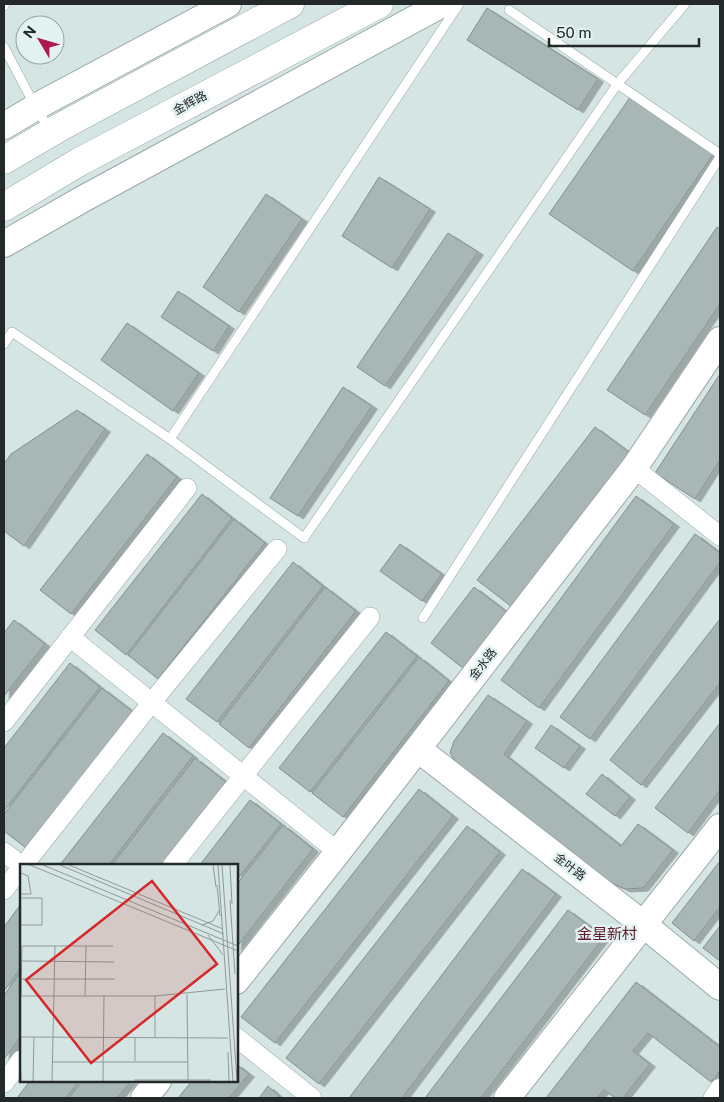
<svg xmlns="http://www.w3.org/2000/svg" width="724" height="1102" font-family="'Public Sans','Noto Sans SC',sans-serif">
<defs>
<filter id="shadow"><feDropShadow dx="5.5" dy="3" stdDeviation="0" flood-color="#0004"/></filter>
</defs>
<rect width="100%" height="100%" fill="#d5e5e3"/>
<g fill="#a8b7b5" stroke="#82908f" filter="url(#shadow)">
<path d="M487,8L598,79L578,110L467,40Z"/>
<path d="M631,96L714,153L633,271L549,214Z"/>
<path d="M379,177L430,209L392,268L342,236Z"/>
<path d="M266,194L302,219L239,312L203,287Z"/>
<path d="M717,227L720,229V304L645,415L607,390Z"/>
<path d="M448,233L478,252L385,386L357,367Z"/>
<path d="M178,291L229,326L213,351L161,317Z"/>
<path d="M127,323L199,373L173,411L101,360Z"/>
<path d="M720,374V460L695,499L655,473Z"/>
<path d="M343,387L372,406L298,516L270,498Z"/>
<path d="M77,410L105,429L24,546L4,531V464L11,454Z"/>
<path d="M595,427L630,453L512,607L477,580Z"/>
<path d="M147,454L177,477L71,614L40,590Z"/>
<path d="M202,494L232,518L126,655L95,630Z"/>
<path d="M636,496L674,524L539,708L501,680Z"/>
<path d="M234,519L265,543L158,679L128,655Z"/>
<path d="M695,534L720,553V562L590,739L560,717Z"/>
<path d="M400,544L442,574L422,601L380,571Z"/>
<path d="M293,562L323,586L217,722L186,699Z"/>
<path d="M325,587L356,611L249,748L219,724Z"/>
<path d="M474,587L508,613L464,669L431,643Z"/>
<path d="M720,619V683L641,785L610,760Z"/>
<path d="M14,620L45,644L4,696V633Z"/>
<path d="M386,632L417,656L310,792L279,768Z"/>
<path d="M419,657L449,681L343,817L312,793Z"/>
<path d="M70,663L100,687L4,811V748Z"/>
<path d="M102,688L133,712L26,848L4,831V814Z"/>
<path d="M488,695L527,721L504,754L621,846L638,824L673,850L643,888L625,889L610,882L456,762L450,753L454,741Z"/>
<path d="M720,723V790L688,833L655,808Z"/>
<path d="M551,725L580,746L564,768L535,748Z"/>
<path d="M163,733L193,756L108,866H59Z"/>
<path d="M195,758L226,782L160,866H111Z"/>
<path d="M602,774L630,797L615,816L586,794Z"/>
<path d="M419,789L453,816L275,1043L241,1017Z"/>
<path d="M250,800L281,824L236,881V866H199Z"/>
<path d="M283,825L313,849L236,948V885Z"/>
<path d="M467,826L500,852L319,1084L286,1058Z"/>
<path d="M720,861V907L694,941L672,923Z"/>
<path d="M522,869L556,894L402,1098H349Z"/>
<path d="M21,904V968L4,991V927Z"/>
<path d="M568,910L604,937L481,1098H425Z"/>
<path d="M720,926V961L703,948Z"/>
<path d="M21,972V1036L4,1059V995Z"/>
<path d="M636,982L720,1047V1071L711,1082L648,1033L633,1051L650,1064L623,1098H615L604,1090L597,1098H546Z"/>
<path d="M236,1064L249,1074L229,1098H178L192,1081H236Z"/>
<path d="M30,1081H79L66,1098H17Z"/>
<path d="M82,1081H131L117,1098H69Z"/>
<path d="M268,1086L281,1098H259Z"/>
</g>
<g fill="none" stroke-linecap="round" stroke-linejoin="round">
<defs>
<g id="lane">
<path d="M4,6L5,4"/>
<path d="M509,10L720,154"/>
<path d="M4,47L36,108L50,130"/>
<path d="M4,344L12,332L170,439L459,4"/>
<path d="M170,439L304,538L618,83L685,4"/>
<path d="M423,618L720,157"/>
</g>
<g id="street">
<path d="M634,468L720,536"/>
<path d="M70,637L338,852"/>
<path d="M4,722L187,488"/>
<path d="M4,852L22,866"/>
<path d="M23,866L152,702L277,549"/>
<path d="M172,866L243,776L370,617"/>
<path d="M4,890L21,868"/>
<path d="M236,1037L312,1098"/>
<path d="M4,1083L21,1060"/>
<path d="M713,1098L720,1088"/>
</g>
<g id="secondary">
<path d="M4,126L41,104L228,4"/>
<path d="M4,244L81,200L442,4"/>
<path d="M418,749L643,924L720,987"/>
<path d="M236,981L338,852L634,468L720,340"/>
<path d="M144,1098L158,1081"/>
<path d="M507,1098L720,827"/>
</g>
<g id="primary">
<path d="M4,160L62,126L290,4"/>
<path d="M4,207L79,162L379,4"/>
</g>
</defs>
<use href="#lane" stroke="#99a8a6" stroke-width="10"/>
<use href="#street" stroke="#99a8a6" stroke-width="20"/>
<use href="#secondary" stroke="#99a8a6" stroke-width="28"/>
<use href="#primary" stroke="#99a8a6" stroke-width="29"/>
<use href="#lane" stroke="#fff" stroke-width="9"/>
<use href="#street" stroke="#fff" stroke-width="19"/>
<use href="#secondary" stroke="#fff" stroke-width="26"/>
<use href="#primary" stroke="#fff" stroke-width="28"/>
</g>
<g text-anchor="middle" stroke-width="5" stroke-linejoin="round" paint-order="stroke">
<g font-size="12" fill="#232928" stroke="#e2f2f0">
<text transform="translate(190 103) rotate(-28)" y="4">金辉路</text>
<text transform="translate(483 664) rotate(-52)" y="4">金水路</text>
<text transform="translate(570 867) rotate(38)" y="4">金叶路</text>
</g>
<g font-size="15" fill="#601c2e" stroke="#e2f2f0">
<text x="607" y="939">金星新村</text>
</g>
</g>
<g transform="translate(20 864)">
<rect width="218" height="218" fill="#d5e5e3"/>
<path fill="none" stroke="#8e9a98" stroke-width="1" d="M10,1L218,87M23,1L218,82M40,1L204,70M49,1L203,65M193,1L196,23M198,1L213,217M202,1L217,217M210,1L212,40M197,21L200,52M0,30H11L8,12L1,9M0,34H22V61H0M210,36L215,110M182,61L193,57L199,47M188,71L203,91M2,97L94,98M2,115H95M167,130L168,216M0,132H135L205,125M1,132L2,82H93M65,132L66,82M0,173L208,174M115,174V197M135,174V132M208,188L209,217M0,189L1,217M32,198H168M114,216H191M13,217L14,173M32,217L35,82M83,217L84,132"/>
<path fill="#d62828" fill-opacity="0.15" stroke="#d62828" stroke-width="2.5" d="M132,17L197,100L71,199L6,116Z"/>
<rect width="218" height="218" fill="none" stroke="#232928" stroke-width="2.5"/>
</g>
<rect width="724" height="1102" fill="none" stroke="#232928" stroke-width="10"/>
<g transform="translate(40 40) rotate(308)"><circle r="24" fill="#e2f2f0" stroke="#96a2a0"/>
<path d="M0-4L9 19L0 12L-9 19Z" fill="#ad1b4d"/>
<text y="-8" font-size="14" font-weight="bold" text-anchor="middle" fill="#232928">N</text>
</g>
<path d="M549 38v8h150v-8" fill="none" stroke="#232928" stroke-width="2.5"/>
<text x="556" y="38" font-size="15" fill="#232928" stroke="#e2f2f0" stroke-width="4" paint-order="stroke">50 m</text>
</svg>
